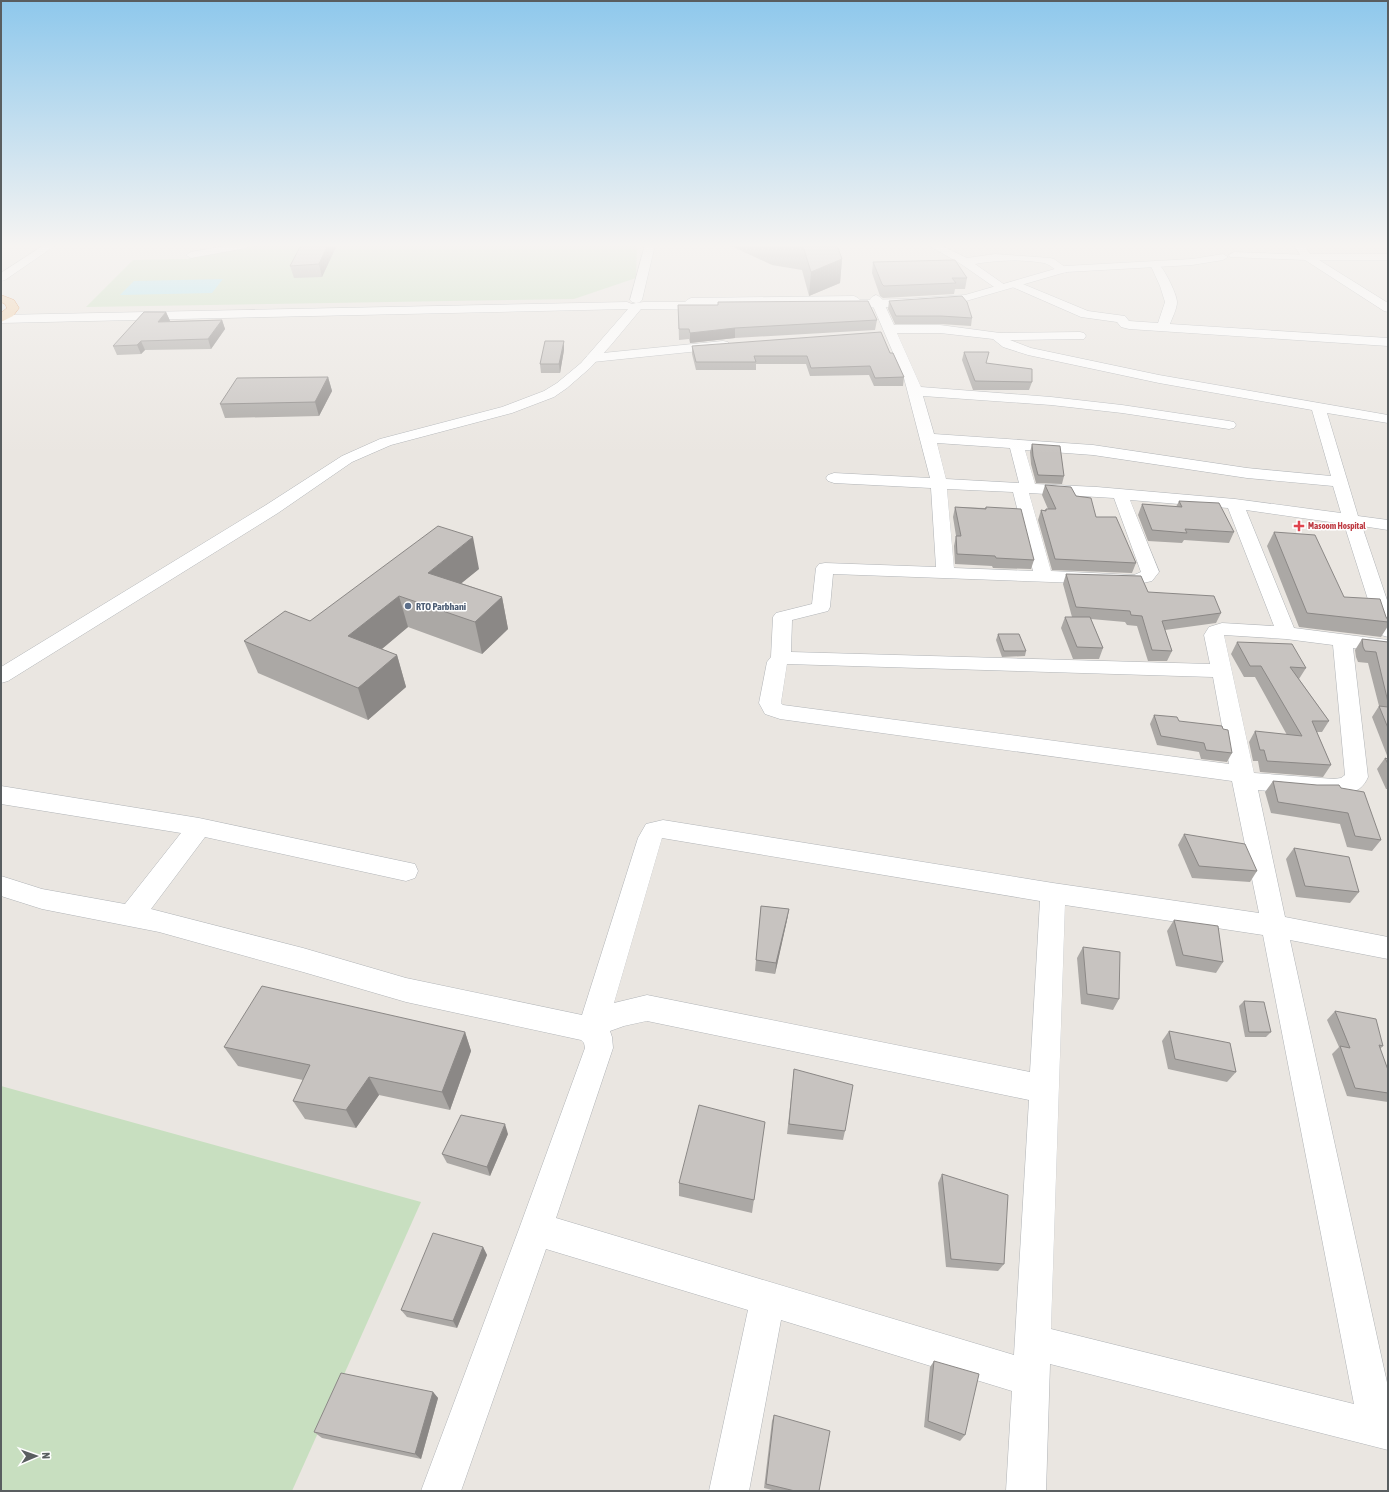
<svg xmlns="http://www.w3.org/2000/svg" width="1389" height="1492" font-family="'Asap Condensed',sans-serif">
<rect width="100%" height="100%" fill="#eae6e1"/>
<g fill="#c8dfc0">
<path d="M262,245H637L636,278L574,299L86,307L133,260L187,259Z"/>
<path d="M1,1086L421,1202L292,1491H1Z"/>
</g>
<path fill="#a8e5f3" d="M223,279L212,293L120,295L134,281Z"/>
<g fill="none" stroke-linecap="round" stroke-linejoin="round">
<defs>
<g id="minor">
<path d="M230,245H251L246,248L191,258L186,255L191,252Z"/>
<path d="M928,245H940L967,258L995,254L1050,258L1054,259L1069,270L1067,272C1057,275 1053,265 1044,263C1022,259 997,260 975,264L1005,285L1007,287L1005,289H997L961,264Z"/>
<path d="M1294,245H1304L1310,254H1388V260H1307L1303,259Z"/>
<path d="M1155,261C1162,263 1177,294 1177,302C1177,309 1172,318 1170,324L1388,338V346L1129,329L1121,327L1117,322L1081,317L1010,286L1008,284L1010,282H1018L1088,311L1125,316L1129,321L1158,323L1165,302L1160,286L1150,264Z"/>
<path d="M876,295L880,297L882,299L894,325H940L1000,333L1080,332L1084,333L1086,336L1084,339L1010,340L1031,348L1159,375L1388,415V423L1327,413L1358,516L1388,520V530L1362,526L1388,603V637L1381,635L1378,631L1344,524L1246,510L1294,628L1388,640V652L1353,648L1368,777C1366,782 1363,786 1359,789C1338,801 1282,792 1258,790L1285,917L1388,937V959L1290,940L1388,1387V1450L1050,1364L1046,1491H1006L1012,1391L781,1320L749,1491H709L748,1310L546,1249L461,1491H421L519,1229L585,1048L584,1043L581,1040L406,1002L303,972L159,932L42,909L1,896V876L42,889L125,904L181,833L1,804V786L199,818L415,864L418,871L415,878L406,881L205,837L151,909L303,948L406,978L582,1015L638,838L646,824L663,820L1053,883L1259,913L1232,781L780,719L765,714L759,703L767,662L771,657L773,617L776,613L812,604L816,568L819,564L825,563L936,567L931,488L834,483L828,481L826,478L828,475L834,473L930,478L904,378L870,299L872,297ZM897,333H940L993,339L1003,347L1028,355L1159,383L1312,410L1331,476L1247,468L1093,445L934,434L923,396L1051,405L1122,413L1229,429L1234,428L1236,425L1234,422L1229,421L1122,405L1051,397L921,387ZM937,443L1010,448L1019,483L946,479ZM1025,450L1093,455L1247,478L1333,486L1341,513L1235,499L1097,487L1035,484ZM947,489L1013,492L1033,571L954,568ZM1029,493L1114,498L1141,572L1134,575L1051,571ZM1130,500L1228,508L1274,626L1222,623L1209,627L1204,635L1210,664L791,652L792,620L828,611L830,607L833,574L1134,585L1152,581L1159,572ZM1224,635L1286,639L1333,645L1345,775L1341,778L1334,779L1254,773ZM787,664L1213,677L1229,764L783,705L781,703ZM662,838L1040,901L1030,1072L647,995L614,1003ZM1065,905L1263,935L1354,1404L1051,1329ZM647,1021L1029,1100L1014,1355L556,1218L613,1048L612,1037L610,1031L624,1026Z"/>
<path d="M723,341L728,342L729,345L728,348L593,362L588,361L586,358L588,355L593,354Z"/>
</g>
<g id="tertiary">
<path d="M44,245H56L5,280L1,281V273Z"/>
<path d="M645,245H655L642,300L640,302L636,303L644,302H685L687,300L691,298L854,296L858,298L860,300L903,299L965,295L1065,266L1192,259L1223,254L1228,257L1223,260L1192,265L1066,272L966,301L903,307L839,308L835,307L833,304L712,305L711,309L707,310L641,309L611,345L590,368L567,388L554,397L512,413L391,445L352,462L278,513L8,681L1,683V667L266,505L342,456L380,439L502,407L544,391L557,383L581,363L628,309L1,323V315L627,302L632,304L636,303L632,302L630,300Z"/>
<path d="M1234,252L1311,255L1388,303V312L1384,311L1305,260L1230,257L1229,255Z"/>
</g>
<path id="trunk" d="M1,295L14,300L19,308L13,316L1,322V313L7,308L5,304L1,302Z"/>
</defs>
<use href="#minor" stroke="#b1b4b7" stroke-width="1"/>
<use href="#tertiary" stroke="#b1b4b7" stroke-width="1"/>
<use href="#trunk" stroke="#ce691d" stroke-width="1"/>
<use href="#minor" fill="#fff" fill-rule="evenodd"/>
<use href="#tertiary" fill="#fff" fill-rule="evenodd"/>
<use href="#trunk" fill="#f0cba0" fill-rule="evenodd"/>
</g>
<g fill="#aba8a5">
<path d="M301,245H336V247L322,277L294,278L290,266Z"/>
<path d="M731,245H837L842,259L840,283L809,296L802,270L772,265L731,246Z"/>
<path d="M873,262L967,278L965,289H955L954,294L883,298L880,296L872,273Z"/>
<path d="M889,301L972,318L971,326L940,324H895L888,309Z"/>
<path d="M678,305H718L877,320L875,330L735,338L690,343L689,339L679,340Z"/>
<path d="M166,312L170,321H169L222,320L225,329L211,349L145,350L141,354L117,355L113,346Z"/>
<path d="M692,346L890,353L904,377L903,386H874L869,375L810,376L806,364H756V370H696L692,354Z"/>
<path d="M564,350L560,373H541L540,364Z"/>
<path d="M964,352L986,363L1032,382L1029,390H973L962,360Z"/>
<path d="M328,377L332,391L319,416L225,418L220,404Z"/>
<path d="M1032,444L1064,476L1062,484L1036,483L1031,464L1030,452Z"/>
<path d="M1045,485L1076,496L1096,517L1136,563L1132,573L1052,570L1038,520L1041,510H1045L1046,509H1048L1042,495Z"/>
<path d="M1179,501L1234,532L1229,543L1184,540L1182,543L1148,541L1138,515L1142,504L1176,507Z"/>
<path d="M955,507L985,508L986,507L1034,560L1031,569L993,568L992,566L955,564L954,546L956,536L953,517Z"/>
<path d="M1274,532L1344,597L1386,617L1388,620V626L1381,637L1299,627L1267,546Z"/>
<path d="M479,569L461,583L502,597L508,629L482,654L408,627L382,649L397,655L406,687L368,720L258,673L244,641L310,621Z"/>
<path d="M1066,574L1148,592L1221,613L1216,623L1165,630L1172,651L1167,661H1148L1137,626L1127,625L1125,622L1091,619L1103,648L1099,659H1073L1061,628L1065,617H1072L1063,584Z"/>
<path d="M998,634L1026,651L1025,656L1002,657L996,640Z"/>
<path d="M1362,639L1388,642V789H1386L1377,769L1385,758H1388L1372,717L1379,706L1368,663L1358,662L1356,657L1355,650Z"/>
<path d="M1237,642L1306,668L1299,679L1329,721L1322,732H1317L1331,765L1323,777L1260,772L1258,761H1253L1249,742L1255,731L1287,735L1255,677H1244L1231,654Z"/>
<path d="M1154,715L1179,721L1232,753L1227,762L1201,759L1199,752L1157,745L1150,724Z"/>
<path d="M1273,781L1341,788L1381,840L1372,851L1347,847L1340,824L1271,813L1265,792Z"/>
<path d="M1184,834L1257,871L1250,882L1192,878L1178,845Z"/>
<path d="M1294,848L1359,892L1350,903L1296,897L1286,859Z"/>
<path d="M761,906L789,909L787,920L775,974L755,971Z"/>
<path d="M1174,920L1223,962L1216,973L1176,966L1167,931Z"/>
<path d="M1083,947L1119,999L1113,1010L1081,1004L1077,958Z"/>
<path d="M1244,1001L1271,1032L1266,1037H1245L1239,1006Z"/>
<path d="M1335,1011L1383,1046L1380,1049L1388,1070V1102L1347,1096L1332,1054L1339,1047L1327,1020Z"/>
<path d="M1169,1031L1236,1072L1227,1082L1168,1069L1162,1041Z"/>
<path d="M465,1032L471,1051L450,1110L379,1095L356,1128L305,1119L293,1101L303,1080L238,1066L224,1047Z"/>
<path d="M794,1069L845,1131L843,1140L787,1134L793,1079Z"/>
<path d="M765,1122L752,1213L679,1196V1183Z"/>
<path d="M508,1134L490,1176L447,1163L442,1154Z"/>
<path d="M942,1174L1004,1264L998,1271L946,1267L938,1183Z"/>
<path d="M483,1247L487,1255L457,1328L407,1317L401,1310Z"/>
<path d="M934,1361L965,1435L960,1441L924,1427L930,1367Z"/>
<path d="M433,1392L438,1398L421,1459L322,1438L314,1432Z"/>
<path d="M774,1415L819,1491H776L764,1488L772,1421Z"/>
</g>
<g fill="#8b8886">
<path d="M328,245H336V247L322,277L319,264Z"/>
<path d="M842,259L840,283L809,296L811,272Z"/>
<path d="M166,312L170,321L161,331L158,322Z"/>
<path d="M222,320L225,329L211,349L208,339Z"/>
<path d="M735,328V338L690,343V333Z"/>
<path d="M141,341L145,350L141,354L137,345Z"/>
<path d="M564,341V350L560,373L559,364Z"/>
<path d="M328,377L332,391L319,416L315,402Z"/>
<path d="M473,537L479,569L436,604L428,573Z"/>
<path d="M399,596L408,627L359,668L348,636Z"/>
<path d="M502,597L508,629L482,654L475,622Z"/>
<path d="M397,655L406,687L368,720L358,688Z"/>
<path d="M789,909L787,920L775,974L776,963Z"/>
<path d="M465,1032L471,1051L450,1110L442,1092Z"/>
<path d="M369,1077L379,1095L356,1128L346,1110Z"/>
<path d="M505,1124L508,1134L490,1176L487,1167Z"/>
<path d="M483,1247L487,1255L457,1328L453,1321Z"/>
<path d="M433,1392L438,1398L421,1459L415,1454Z"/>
</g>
<g fill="#c7c3c0" stroke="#8b8886">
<path d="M301,245H328L319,264L290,266Z"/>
<path d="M796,245H837L842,259L811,272L803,246Z"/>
<path d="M955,260L967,278H952L956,283L884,286L882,284L873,262Z"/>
<path d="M962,296L967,302L972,318L941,316H896L889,301Z"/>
<path d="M868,301L877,320L735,328L690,333L689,329H679L678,305H718V302Z"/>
<path d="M144,312H166L158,322L222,320L208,339L141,341L137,345L113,346Z"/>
<path d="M881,332L890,353H893L904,377L875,378L870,366L811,368L807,356H754L756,362H696L692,346Z"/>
<path d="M545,341H564L559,364H540Z"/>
<path d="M964,352H989L986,363L1032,369V382L975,381Z"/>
<path d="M328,377L315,402L220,404L237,378Z"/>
<path d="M1032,444L1060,446L1064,476L1038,475L1033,456Z"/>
<path d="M1045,485L1071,487L1076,496L1091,498L1096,517H1116L1136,563L1055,559L1041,510L1046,511V509H1056Z"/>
<path d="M1179,501L1219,503L1234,532L1185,529L1187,533L1152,530L1142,504L1182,507Z"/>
<path d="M955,507L986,509V507L1021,509L1034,560L996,558L995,556L957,554L956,536H961Z"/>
<path d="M438,526L473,537L428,573L502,597L475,622L399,596L348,636L397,655L358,688L244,641L285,611L310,621Z"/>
<path d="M1274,532L1315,535L1344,597L1380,599L1386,617L1388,620V622L1307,613Z"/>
<path d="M1066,574L1141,576L1148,592L1214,596L1221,613L1162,621L1172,651L1152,650L1142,616L1131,615L1130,611L1076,607Z"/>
<path d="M1065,617H1090L1103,648L1077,647Z"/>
<path d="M998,634H1019L1026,651H1004Z"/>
<path d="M1362,639L1388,642V702L1376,652L1365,651L1363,647Z"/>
<path d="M1237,642L1292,644L1306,668L1290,667L1329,721H1312L1331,765L1267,761L1264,750H1260L1255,731L1302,736L1261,666H1250Z"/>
<path d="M1379,706L1388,707V728Z"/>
<path d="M1154,715L1177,717L1179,721L1222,726L1223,729L1228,730L1232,753L1206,750L1204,743L1161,736Z"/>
<path d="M1385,758L1388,759V764Z"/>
<path d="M1273,781L1317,785H1339L1341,788L1364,792L1381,840L1355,836L1348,813L1278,802Z"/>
<path d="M1184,834L1245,844L1257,871L1199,866Z"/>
<path d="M1294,848L1349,857L1359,892L1305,886Z"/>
<path d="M761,906L789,909L776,963L756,960Z"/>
<path d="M1174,920L1218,926L1223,962L1183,955Z"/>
<path d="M1083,947L1120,952L1119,999L1087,994Z"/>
<path d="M262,986L465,1032L442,1092L369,1077L346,1110L293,1101L310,1065L224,1047Z"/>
<path d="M1244,1001L1264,1002L1271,1032H1249Z"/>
<path d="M1335,1011L1376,1019L1383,1046L1379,1045L1388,1070V1093L1355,1088L1340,1046L1350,1048Z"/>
<path d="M1169,1031L1230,1043L1236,1072L1175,1059Z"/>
<path d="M794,1069L853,1085L845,1131L789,1124Z"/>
<path d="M699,1105L765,1122L754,1200L679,1183Z"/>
<path d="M461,1115L505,1124L487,1167L442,1154Z"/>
<path d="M942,1174L1008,1195L1004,1264L951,1259Z"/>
<path d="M433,1233L483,1247L453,1321L401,1310Z"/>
<path d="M934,1361L979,1374L965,1435L928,1421Z"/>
<path d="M341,1373L433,1392L415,1454L314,1432Z"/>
<path d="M774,1415L830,1431L819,1491H795L766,1484Z"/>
</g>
<linearGradient id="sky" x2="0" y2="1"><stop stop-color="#8ec8ec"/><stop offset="0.54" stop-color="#f6f4f2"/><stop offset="1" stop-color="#f6f4f2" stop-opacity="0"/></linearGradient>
<rect width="1389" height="454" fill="url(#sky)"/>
<path fill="#e0444e" stroke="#fff" stroke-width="1.5" d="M1297 520h4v4h4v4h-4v4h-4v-4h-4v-4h4z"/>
<circle fill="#5c6f8a" stroke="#fff" stroke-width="1.5" cx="408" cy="606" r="4"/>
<g text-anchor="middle" stroke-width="3" stroke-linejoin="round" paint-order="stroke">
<g font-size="9" font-weight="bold" fill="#be3a42" stroke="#fff" text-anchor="start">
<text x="1308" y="529">Masoom Hospital</text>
</g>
<g font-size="10" font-weight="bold" fill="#4e5e75" stroke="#fff" text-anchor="start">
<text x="416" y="610">RTO Parbhani</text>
</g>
</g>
<rect width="1389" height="1492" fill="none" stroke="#595e60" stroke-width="4"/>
<g transform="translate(36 1456) rotate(88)" stroke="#ffffff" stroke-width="3" paint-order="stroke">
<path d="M0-3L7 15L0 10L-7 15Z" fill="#595e60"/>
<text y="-6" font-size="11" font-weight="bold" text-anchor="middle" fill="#595e60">N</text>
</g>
</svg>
